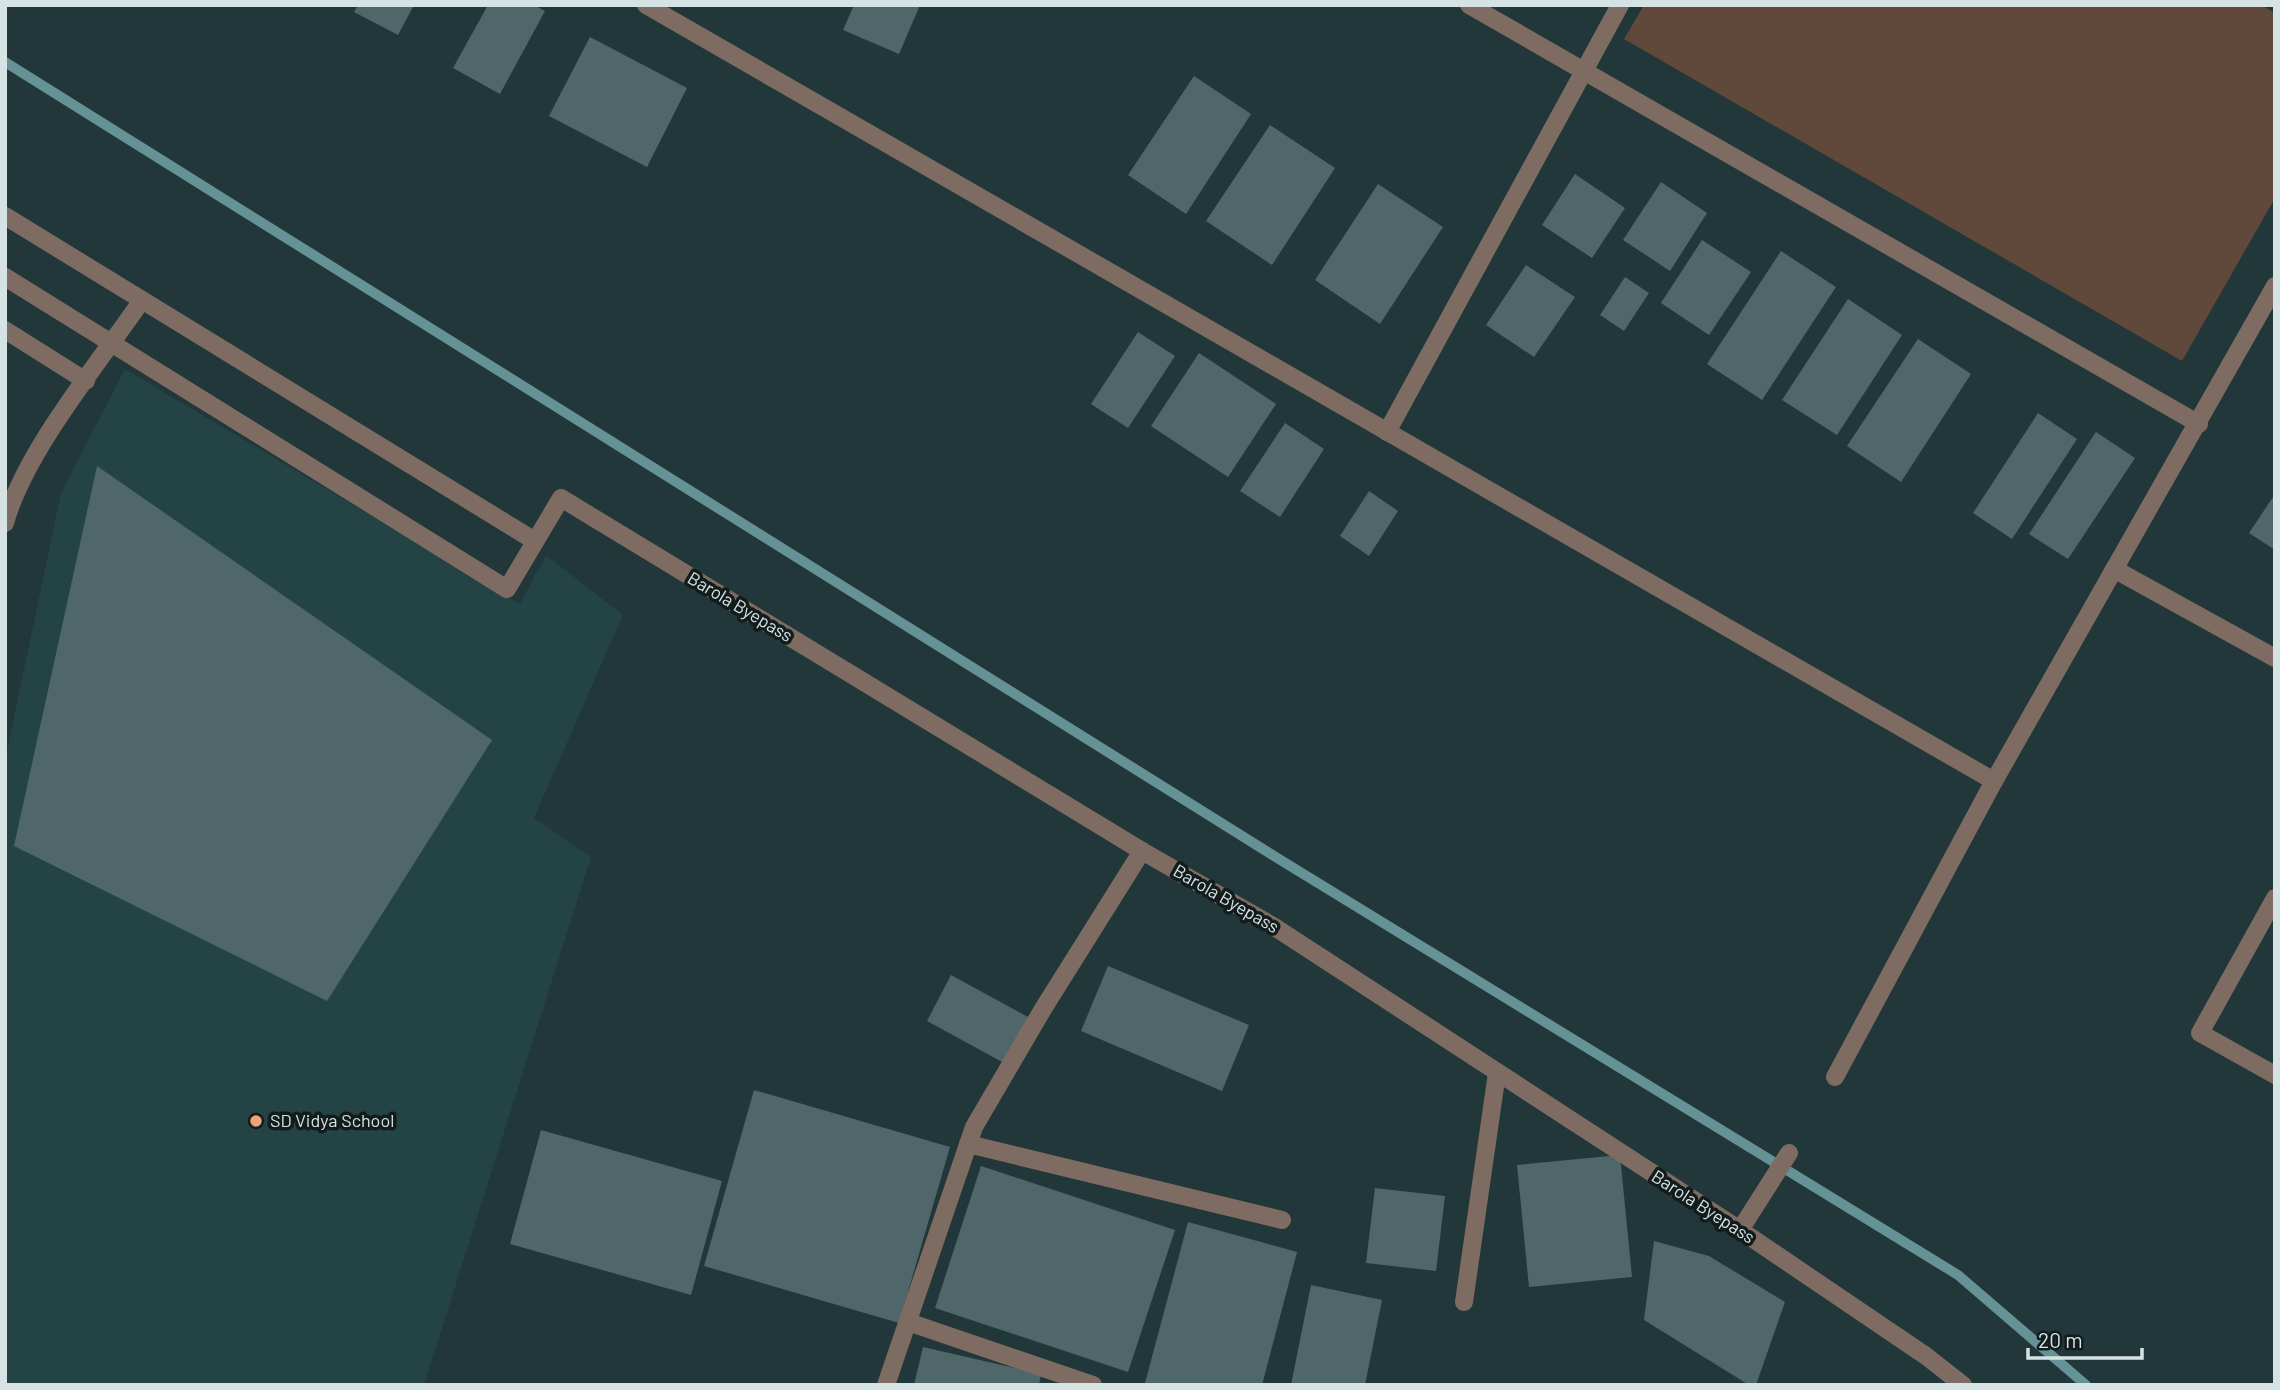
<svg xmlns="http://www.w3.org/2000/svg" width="2280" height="1390" font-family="Barlow,sans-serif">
<rect width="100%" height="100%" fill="#223739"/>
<path fill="#244345" d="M125,369L520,604L546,555L623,615L534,818L591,857L424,1385H5V760L61,493Z"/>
<path fill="#60483b" d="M1644,5H2261L2275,13V198L2182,361L1624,39Z"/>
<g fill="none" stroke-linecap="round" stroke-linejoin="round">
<path stroke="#659296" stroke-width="10" d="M5,62L1274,856L1958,1275L2086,1385"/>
</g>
<g fill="#506769">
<path d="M358,5H414L398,35L354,12Z"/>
<path d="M488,5H534L545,11L500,94L453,68Z"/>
<path d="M854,5H920L899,54L843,30Z"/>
<path d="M590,37L687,88L647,167L549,116Z"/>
<path d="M1194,76L1251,114L1186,214L1128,175Z"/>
<path d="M1270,125L1335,168L1272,265L1206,221Z"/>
<path d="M1575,174L1625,208L1592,258L1542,225Z"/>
<path d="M1661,182L1707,213L1670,271L1623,240Z"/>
<path d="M1378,184L1443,227L1380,324L1315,280Z"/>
<path d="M1702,240L1751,272L1709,335L1661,303Z"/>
<path d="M1781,251L1836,287L1762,400L1707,364Z"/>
<path d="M1526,265L1575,297L1534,357L1486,325Z"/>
<path d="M1625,277L1649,293L1624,331L1600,315Z"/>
<path d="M1848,299L1902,335L1837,435L1782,400Z"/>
<path d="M1138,332L1175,356L1128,428L1091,404Z"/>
<path d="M1918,339L1971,374L1901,482L1847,446Z"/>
<path d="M1199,353L1276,404L1228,477L1151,426Z"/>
<path d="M2038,413L2077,439L2012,539L1973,513Z"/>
<path d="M1285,423L1324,449L1280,517L1240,491Z"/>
<path d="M2096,432L2135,458L2068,559L2029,534Z"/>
<path d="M97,466L492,740L327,1001L14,846Z"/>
<path d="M1369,491L1398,511L1369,556L1340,536Z"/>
<path d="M2275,494V550L2249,533Z"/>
<path d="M1108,966L1249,1025L1222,1091L1081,1031Z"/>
<path d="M951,975L1028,1017L1004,1063L927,1021Z"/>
<path d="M754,1090L950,1147L899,1323L704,1266Z"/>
<path d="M541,1130L722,1181L691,1295L510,1244Z"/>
<path d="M1620,1155L1632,1277L1529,1287L1517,1165Z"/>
<path d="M981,1166L1175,1230L1128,1372L935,1308Z"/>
<path d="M1375,1188L1445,1196L1436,1271L1366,1263Z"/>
<path d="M1188,1222L1297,1252L1262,1385L1145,1383Z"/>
<path d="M1654,1241L1709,1256L1785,1302L1756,1385H1749L1644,1320Z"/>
<path d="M1311,1285L1382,1300L1365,1385H1291Z"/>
<path d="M923,1347L1041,1374L1039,1385H914Z"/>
</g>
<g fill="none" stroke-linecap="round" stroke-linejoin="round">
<g stroke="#7e6c62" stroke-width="18">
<path d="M646,5L1994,781"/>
<path d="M1469,5L2199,424"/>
<path d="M5,216L535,541"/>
<path d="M5,277L507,589L561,498L1142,851L1273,926L1740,1230L1926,1356L1963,1385"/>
<path d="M5,330L86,381"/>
<path d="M1387,432L1620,5"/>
<path d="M5,523C25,451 99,363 142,300"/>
<path d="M2114,569L2275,658"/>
<path d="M2275,898L2200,1033L2275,1075"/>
<path d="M1835,1077L1994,781L2275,286"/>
<path d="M968,1144L1282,1220"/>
<path d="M1740,1230L1789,1153"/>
<path d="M1464,1302L1497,1073"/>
<path d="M908,1322L1093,1385"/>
<path d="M886,1385L974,1127L1043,1009L1142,851"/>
</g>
</g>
<circle fill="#f0a378" stroke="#131c1d" stroke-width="2.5" cx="256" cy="1121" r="7"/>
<g text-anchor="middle" stroke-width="7" stroke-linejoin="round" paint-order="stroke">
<g font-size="18" fill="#d6e3e4" stroke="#131c1d">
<text transform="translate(740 607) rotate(31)" y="6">Barola Byepass</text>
<text transform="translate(1226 899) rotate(30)" y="6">Barola Byepass</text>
<text transform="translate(1703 1207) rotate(33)" y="6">Barola Byepass</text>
</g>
<g font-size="18" fill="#d6e3e4" stroke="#131c1d" text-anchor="start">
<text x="270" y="1127">SD Vidya School</text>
</g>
</g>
<rect width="2280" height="1390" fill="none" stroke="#d6e3e4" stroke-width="14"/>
<path d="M2028 1348v10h114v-10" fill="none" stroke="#d6e3e4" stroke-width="3.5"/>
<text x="2038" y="1348" font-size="21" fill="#d6e3e4" stroke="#131c1d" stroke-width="5" paint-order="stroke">20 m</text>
</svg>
